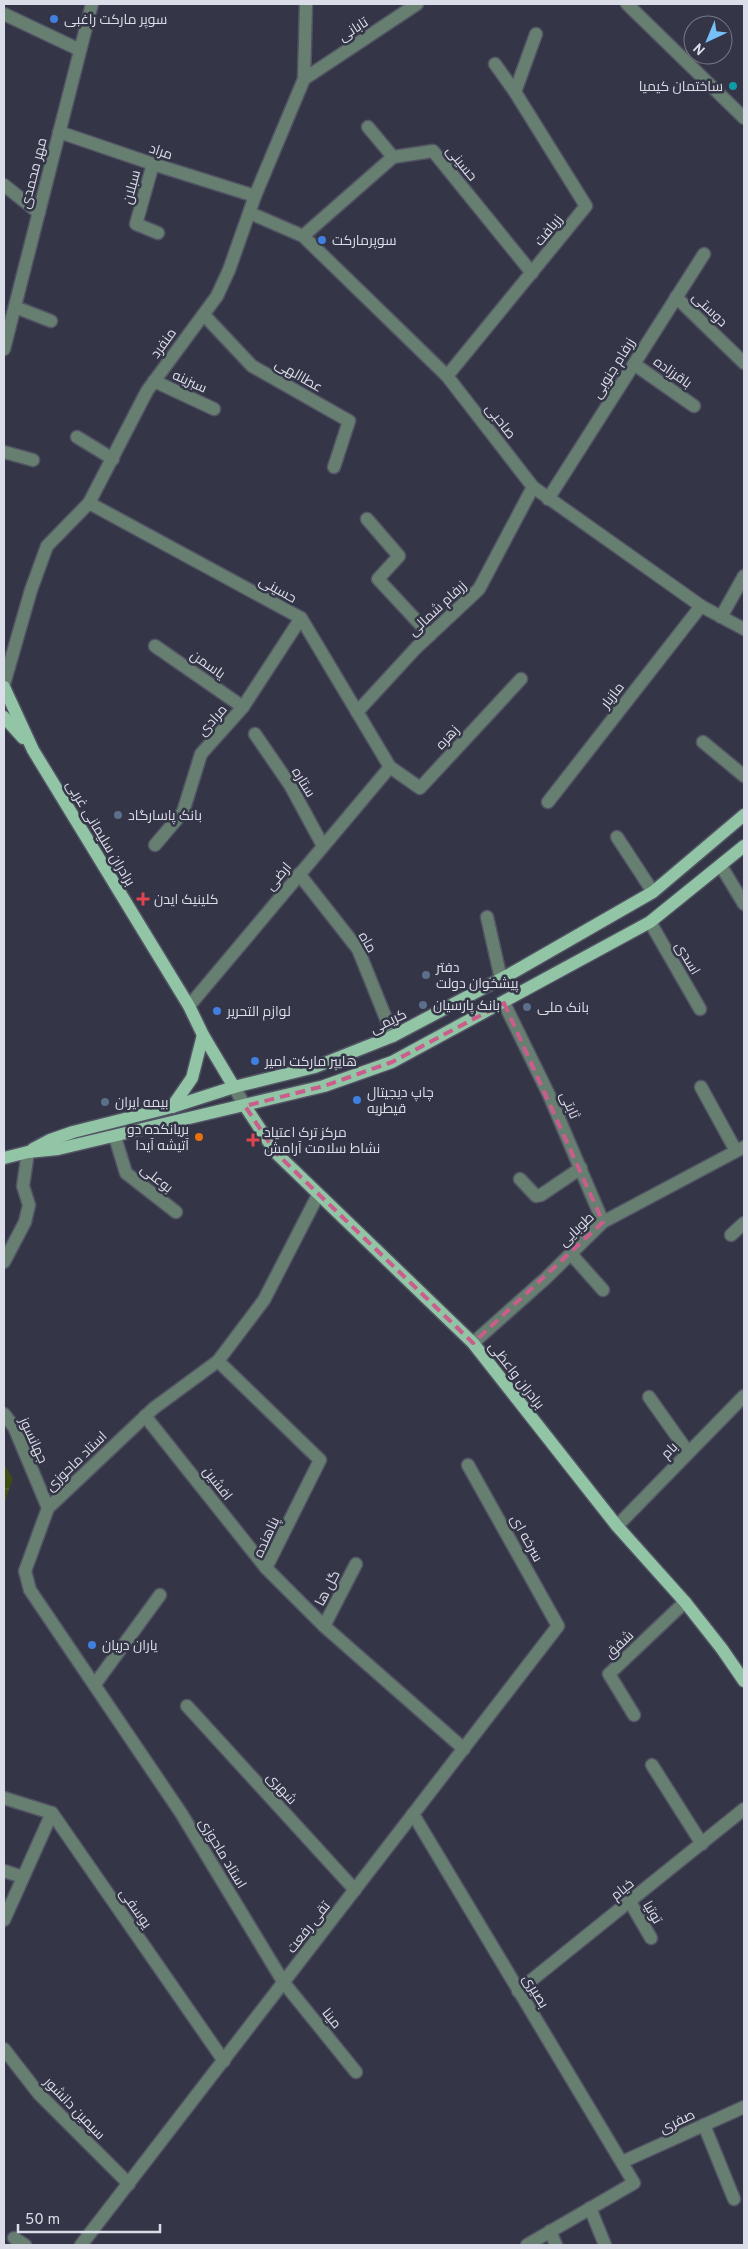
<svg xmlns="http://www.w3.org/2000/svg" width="748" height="2249" font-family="Overpass,Cairo,sans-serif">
<defs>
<pattern id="park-crowns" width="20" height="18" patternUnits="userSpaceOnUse" patternTransform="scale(1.25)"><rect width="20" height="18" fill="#3c4c15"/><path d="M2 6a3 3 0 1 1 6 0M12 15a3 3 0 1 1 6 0" fill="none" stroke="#586537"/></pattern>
</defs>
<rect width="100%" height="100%" fill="#343547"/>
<path fill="url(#park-crowns)" d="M4,1464L13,1479L4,1504Z"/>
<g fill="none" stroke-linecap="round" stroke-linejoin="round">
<defs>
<g id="minor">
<path d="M627,4L744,118"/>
<path d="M4,14L80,50"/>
<path d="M304,79L417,4"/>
<path d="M515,92L536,34"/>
<path d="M368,127L393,157"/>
<path d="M59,132L153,164L255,196"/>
<path d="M153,164L136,224L158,233"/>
<path d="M4,185L39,213"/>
<path d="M250,213L303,236L447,376L533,487L701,606L744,629"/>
<path d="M303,236L393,157L433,151L532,273"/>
<path d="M676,297L744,363"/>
<path d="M15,307L51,321"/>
<path d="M204,315L252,366L349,421L334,467"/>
<path d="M4,349L92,4"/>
<path d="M634,364L694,406"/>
<path d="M447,376L586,206L515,92L495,64"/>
<path d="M154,381L214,409"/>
<path d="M77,437L113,459"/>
<path d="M4,452L33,460"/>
<path d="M548,499L704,254"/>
<path d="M89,503L301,618L390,767L420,788L521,679"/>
<path d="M367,519L399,556L378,579L430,635"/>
<path d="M721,617L744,576"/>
<path d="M155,646L243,707"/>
<path d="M4,684L31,590L47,546L89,503L147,391L217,296L229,270L255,196L304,79L306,4"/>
<path d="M357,712L416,648L479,589L533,487"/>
<path d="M255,734L290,785L323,846"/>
<path d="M703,742L744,776"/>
<path d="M548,802L701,606"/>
<path d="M617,837L653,892"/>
<path d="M155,845L183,812L201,754L243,707L301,618"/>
<path d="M721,866L744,904"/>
<path d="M299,874L358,949L393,1036"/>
<path d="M487,917L501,979"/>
<path d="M650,922L700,1009"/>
<path d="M504,1003L549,1095L603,1222"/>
<path d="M189,1006L390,767"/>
<path d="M234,1087L245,1106"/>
<path d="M701,1087L736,1151"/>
<path d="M115,1137L126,1173L176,1212"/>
<path d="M520,1179L536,1196L541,1195L581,1168"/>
<path d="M318,1195L264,1300L218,1361L154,1408L48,1508L25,1571L30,1590L181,1813L284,1983L356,2072"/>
<path d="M731,1235L744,1223"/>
<path d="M571,1254L603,1290"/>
<path d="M4,1262L25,1222L29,1205L23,1186L28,1152"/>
<path d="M473,1343L546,1278L603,1222L744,1147"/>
<path d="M218,1361L320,1460L266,1568"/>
<path d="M649,1397L688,1452"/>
<path d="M4,1414L14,1427L48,1508"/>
<path d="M145,1416L266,1568L324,1626L464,1749"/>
<path d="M617,1526L744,1396"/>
<path d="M324,1626L356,1564"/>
<path d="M95,1684L160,1595"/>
<path d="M187,1706L355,1890"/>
<path d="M634,1715L609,1674L685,1602"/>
<path d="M652,1765L702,1844"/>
<path d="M4,1798L52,1813L224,2061"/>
<path d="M413,1814L634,2183L527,2245"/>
<path d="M4,1871L23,1877"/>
<path d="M630,1902L651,1938"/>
<path d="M4,1920L52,1813"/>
<path d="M518,1991L744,1809"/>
<path d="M4,2049L39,2094L129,2184"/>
<path d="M704,2125L734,2199"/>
<path d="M622,2162L744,2107"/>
<path d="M590,2208L605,2245"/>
<path d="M550,2231L556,2245"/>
<path d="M14,2238L25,2245"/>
<path d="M81,2245L558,1626L468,1465"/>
</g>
<g id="major">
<path d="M4,687L33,750L189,1006L203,1035L234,1087"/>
<path d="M4,717L23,738"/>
<path d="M245,1106L276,1153L473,1343L617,1526L685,1602L722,1649L744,1681"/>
<path d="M172,1107L192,1078L203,1035"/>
<path d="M33,1149L50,1140L73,1132L172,1107L234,1087L315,1067L393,1036L512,973L653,892L744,815"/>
<path d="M4,1158L28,1152L58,1149L324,1086L392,1062L650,922L744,846"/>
</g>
</defs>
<use href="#minor" stroke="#525364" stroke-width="15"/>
<use href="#major" stroke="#525364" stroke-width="15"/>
<use href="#minor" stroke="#667f70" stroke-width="12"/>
<use href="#major" stroke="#92c5a6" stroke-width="12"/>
</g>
<path fill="none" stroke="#cb5d8c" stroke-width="4" stroke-dasharray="10 6" stroke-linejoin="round" d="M504,1003L603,1222L473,1343L276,1153L245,1106L324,1086L392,1062Z"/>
<g fill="#3f7fe0" stroke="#343547" stroke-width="2">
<circle cx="54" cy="19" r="5"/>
<circle cx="322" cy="240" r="5"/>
<circle cx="217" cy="1011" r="5"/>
<circle cx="255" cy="1061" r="5"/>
<circle cx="357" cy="1100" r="5"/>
<circle cx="92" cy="1645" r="5"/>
</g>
<circle fill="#0f9aa8" stroke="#343547" stroke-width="2" cx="733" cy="86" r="5"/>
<g fill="#5c6f8a" stroke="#343547" stroke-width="2">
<circle cx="118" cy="815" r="5"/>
<circle cx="426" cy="975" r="5"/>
<circle cx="423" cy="1005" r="5"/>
<circle cx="527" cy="1007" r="5"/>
<circle cx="105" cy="1102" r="5"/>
</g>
<g fill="#e0444e" stroke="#343547" stroke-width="2">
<path d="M140.5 891.5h5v5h5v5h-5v5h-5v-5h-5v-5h5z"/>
<path d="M250.5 1132.5h5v5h5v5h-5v5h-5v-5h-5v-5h5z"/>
</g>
<circle fill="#e8710a" stroke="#343547" stroke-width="2" cx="199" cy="1137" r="5"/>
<g text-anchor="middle" stroke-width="5" stroke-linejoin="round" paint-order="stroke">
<g font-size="14" fill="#dbdde8" stroke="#343547" text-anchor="start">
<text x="64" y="24">سوپر مارکت راغبی</text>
<text x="723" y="91" text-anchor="end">ساختمان کیمیا</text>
<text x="332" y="245">سوپرمارکت</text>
<text x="128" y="820">بانک پاسارگاد</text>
<text x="154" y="904">کلینیک ایدن</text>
<text x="436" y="972">دفتر<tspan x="436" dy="16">پیشخوان دولت</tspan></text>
<text x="433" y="1010">بانک پارسیان</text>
<text x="537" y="1012">بانک ملی</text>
<text x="227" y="1016">لوازم التحریر</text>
<text x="265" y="1066">هایپر مارکت امیر</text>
<text x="367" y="1097">چاپ دیجیتال<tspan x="367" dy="16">قیطریه</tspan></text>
<text x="115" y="1107">بیمه ایران</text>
<text x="189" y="1134" text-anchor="end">بریانکده دو<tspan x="189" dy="16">آتیشه آیدا</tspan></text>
<text x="264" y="1137">مرکز ترک اعتیاد<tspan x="264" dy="16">نشاط سلامت آرامش</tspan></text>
<text x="102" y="1650">یاران دریان</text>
</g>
<g font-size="14" fill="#dbdde8" stroke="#343547">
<text transform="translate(353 29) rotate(-33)" y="5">تابانی</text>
<text transform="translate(161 151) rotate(18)" y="5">مراد</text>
<text transform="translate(462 163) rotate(51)" y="5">حسینی</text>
<text transform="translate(33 173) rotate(-76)" y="5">مهر محمدی</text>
<text transform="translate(131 187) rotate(-75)" y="5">سبلان</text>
<text transform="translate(548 230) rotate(-51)" y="5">زربافت</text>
<text transform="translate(710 309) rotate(44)" y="5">دوستی</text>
<text transform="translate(163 343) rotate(-54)" y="5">منفرد</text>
<text transform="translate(613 368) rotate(-58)" y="5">زرفام جنوبی</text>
<text transform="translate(673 372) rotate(35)" y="5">باقرزاده</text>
<text transform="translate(299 375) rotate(30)" y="5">عطاالهی</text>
<text transform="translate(190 381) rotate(24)" y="5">سبزینه</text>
<text transform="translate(501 421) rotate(52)" y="5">صاحبی</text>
<text transform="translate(278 589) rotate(29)" y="5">حسینی</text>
<text transform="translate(437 608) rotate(-43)" y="5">زرفام شمالی</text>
<text transform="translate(208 664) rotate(35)" y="5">یاسمن</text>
<text transform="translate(612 695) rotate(-52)" y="5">مازیار</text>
<text transform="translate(212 720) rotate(-48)" y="5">مرادی</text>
<text transform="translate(447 737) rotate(-47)" y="5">زهره</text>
<text transform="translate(304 782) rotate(59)" y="5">ستاره</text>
<text transform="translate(101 833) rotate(59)" y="5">برادران سلیمانی غربی</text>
<text transform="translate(278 876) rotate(-50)" y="5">ارضی</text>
<text transform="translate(368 942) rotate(60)" y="5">ماه</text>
<text transform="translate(688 958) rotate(60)" y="5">اسدی</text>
<text transform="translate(388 1021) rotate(-26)" y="5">کریمی</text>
<text transform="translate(570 1105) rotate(66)" y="5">ثابتی</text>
<text transform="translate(157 1178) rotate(38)" y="5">بوعلی</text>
<text transform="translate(576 1229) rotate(-43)" y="5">طوبایی</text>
<text transform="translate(517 1375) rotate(52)" y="5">برادران واعظی</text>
<text transform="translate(34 1440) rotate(65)" y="5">جهانسوز</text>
<text transform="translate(669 1450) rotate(-46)" y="5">بام</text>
<text transform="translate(76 1461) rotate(-44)" y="5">استاد ماحوزی</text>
<text transform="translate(218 1483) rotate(52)" y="5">افشین</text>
<text transform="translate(266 1537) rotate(-65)" y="5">پناهنده</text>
<text transform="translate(527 1538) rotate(61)" y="5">سرخه ای</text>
<text transform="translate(327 1588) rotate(-63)" y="5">گل ها</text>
<text transform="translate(619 1644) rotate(-43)" y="5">شفق</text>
<text transform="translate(282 1788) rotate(48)" y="5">شهری</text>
<text transform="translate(223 1853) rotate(59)" y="5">استاد ماحوزی</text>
<text transform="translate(622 1889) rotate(-39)" y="5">خیام</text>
<text transform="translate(136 1908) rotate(55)" y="5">یوسفی</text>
<text transform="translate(653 1912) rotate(60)" y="5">توتیا</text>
<text transform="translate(308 1927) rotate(-52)" y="5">تقی رفعت</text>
<text transform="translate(536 1991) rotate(59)" y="5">بصیری</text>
<text transform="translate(332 2018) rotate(51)" y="5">مینا</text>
<text transform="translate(75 2108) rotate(46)" y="5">سیمین دانشور</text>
<text transform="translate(677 2121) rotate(-25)" y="5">صفری</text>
</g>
</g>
<rect width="748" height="2249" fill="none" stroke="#dbdde8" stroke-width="10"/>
<g transform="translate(708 40) rotate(224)"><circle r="24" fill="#343547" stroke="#777887"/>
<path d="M0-4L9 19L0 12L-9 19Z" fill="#76c0f7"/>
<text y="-8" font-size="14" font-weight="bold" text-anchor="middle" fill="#dbdde8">N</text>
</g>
<path d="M18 2224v8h142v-8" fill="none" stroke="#dbdde8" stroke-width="2.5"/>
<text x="25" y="2224" font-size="15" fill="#dbdde8" stroke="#343547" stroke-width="4" paint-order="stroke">50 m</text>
</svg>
